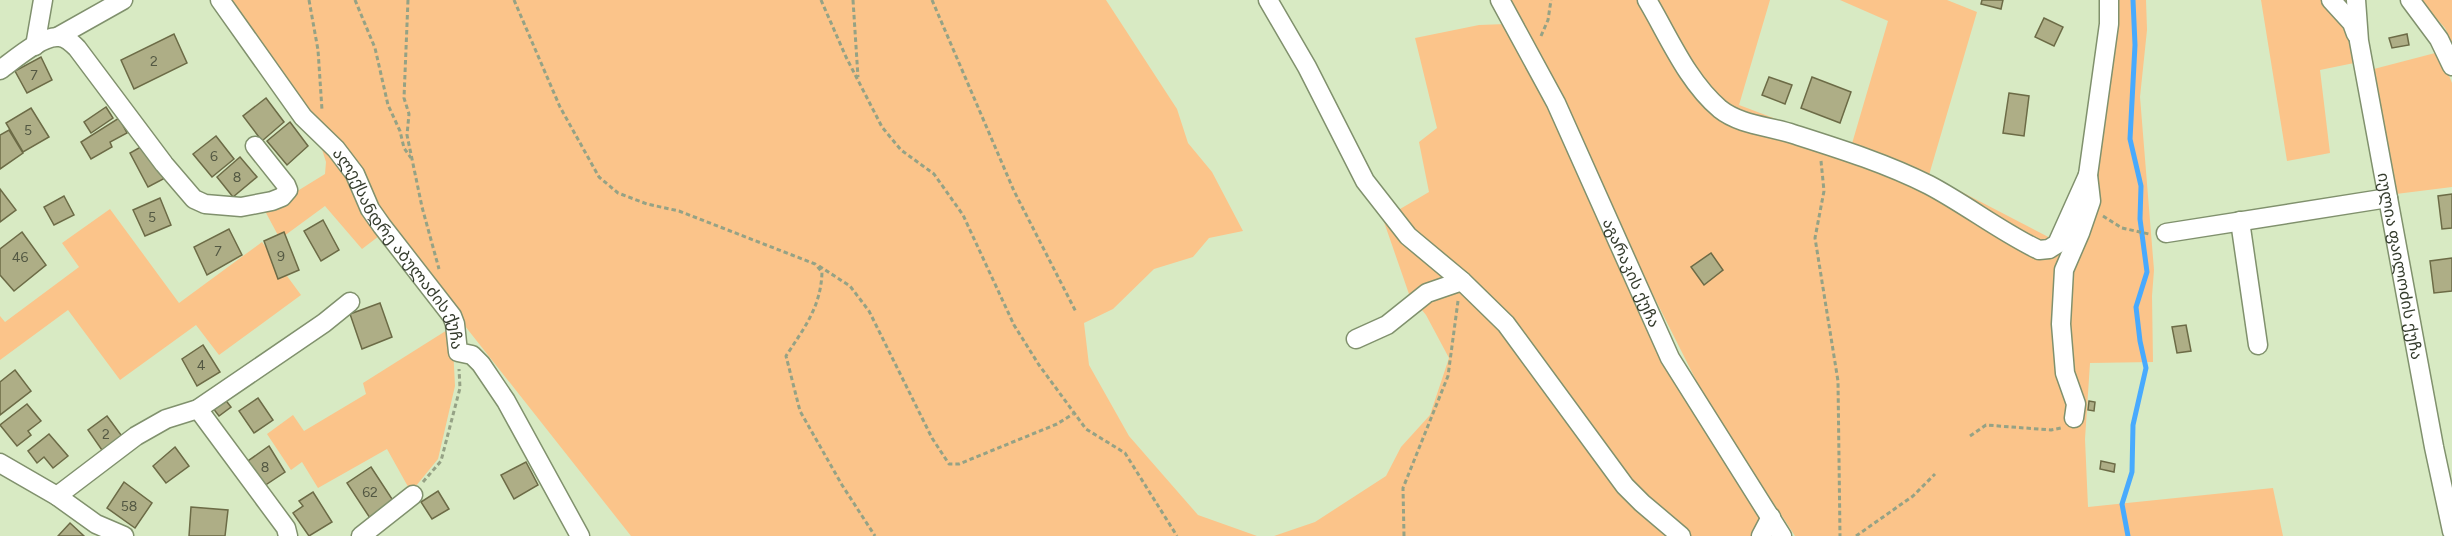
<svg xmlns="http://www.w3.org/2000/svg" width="2452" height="536" font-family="Figtree,'Noto Sans Georgian',sans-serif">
<rect width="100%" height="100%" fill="#d8eac3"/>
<g fill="#fbc48a">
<path d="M225,0H1106L1177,109L1188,143L1212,172L1243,231L1209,238L1193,257L1154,269L1113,309L1084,323L1089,365L1129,436L1198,515L1257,536H631L386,226Z"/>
<path d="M1511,0H1770L1739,105L1851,147L1888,21L1840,0H1947L1977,12L1929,175L2060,243L2096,176L2118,18V0H2146L2147,30L2140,97L2154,270L2152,296L2153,362L2090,363L2085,439L2088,507L2273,488L2283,536H1795L1707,402L1636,261L1568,106Z"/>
<path d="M2261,0H2350L2359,62L2320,70L2330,153L2287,161Z"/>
<path d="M2420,0H2452V44L2445,28Z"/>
<path d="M1506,24L1547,106L1620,268L1771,536H1274L1315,522L1386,476L1401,447L1430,415L1449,358L1426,315L1409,294L1383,219L1429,192L1419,142L1437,128L1415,38L1479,25Z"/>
<path d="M2439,52L2452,83V187L2396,194L2370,70Z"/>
<path d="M321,146L332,150L383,233L362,249L325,206L280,239L265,211L325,174L326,162Z"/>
<path d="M110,209L179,303L262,242L301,295L219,355L196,325L120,380L68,310L0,360V316L5,322L79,267L62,243Z"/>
<path d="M452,327L455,386L438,459L411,492L387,449L318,488L302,462L291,470L267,434L293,415L304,431L366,394L363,383Z"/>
</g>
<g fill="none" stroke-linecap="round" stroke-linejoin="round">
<path stroke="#48aafe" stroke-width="5" d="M2128,536L2122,504L2132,472L2133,425L2146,368L2140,341L2136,307L2147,272L2140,219L2141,186L2130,139L2135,45L2133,0"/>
</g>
<g fill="#aeae86" stroke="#6c6b46" stroke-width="1.5">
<path d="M1982,0H2003L2001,9L1981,4Z"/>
<path d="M2044,18L2063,27L2054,46L2035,37Z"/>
<path d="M174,34L187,63L134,89L121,60Z"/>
<path d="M2407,34L2409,45L2392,48L2389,38Z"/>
<path d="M41,57L52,80L27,93L15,71Z"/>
<path d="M1769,77L1792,85L1785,104L1762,95Z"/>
<path d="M1812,77L1851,92L1840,123L1801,108Z"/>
<path d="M2009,93L2029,96L2024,136L2003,133Z"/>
<path d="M266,98L284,122L262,141L243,116Z"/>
<path d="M106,107L113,118L91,133L84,122Z"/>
<path d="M31,108L49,137L23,152L6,123Z"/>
<path d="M119,118L127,133L110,142L112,147L91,159L81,142Z"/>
<path d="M290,122L308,146L287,165L267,141Z"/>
<path d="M9,130L23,153L0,169V135Z"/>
<path d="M216,136L234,159L212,177L193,154Z"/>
<path d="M146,144L167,177L148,187L130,153Z"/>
<path d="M240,157L257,177L233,197L217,177Z"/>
<path d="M0,189L16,210L0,222Z"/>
<path d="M2452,194V228L2442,229L2438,196Z"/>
<path d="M64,196L74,215L54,225L44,207Z"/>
<path d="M160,198L171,225L145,236L133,210Z"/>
<path d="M323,220L339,250L321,261L304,231Z"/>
<path d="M229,229L242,255L207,275L194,247Z"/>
<path d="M22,232L46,265L14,291L0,275V249Z"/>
<path d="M284,232L299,270L278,279L264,241Z"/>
<path d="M1711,253L1723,270L1704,285L1691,267Z"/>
<path d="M2452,258V291L2434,293L2430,261Z"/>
<path d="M380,303L392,337L362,349L350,314Z"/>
<path d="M2186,325L2191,351L2177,353L2172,327Z"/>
<path d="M203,345L220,372L197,386L182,359Z"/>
<path d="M15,370L31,391L0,415V382Z"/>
<path d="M224,398L231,407L219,416L212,407Z"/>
<path d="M258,398L273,420L254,433L239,411Z"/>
<path d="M2089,401L2095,402L2094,411L2088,410Z"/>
<path d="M27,404L41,421L28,431L31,435L17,446L0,425Z"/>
<path d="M107,416L124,439L104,453L88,430Z"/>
<path d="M49,434L68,456L53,468L44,457L37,463L28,451Z"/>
<path d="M269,446L285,472L261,488L245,463Z"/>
<path d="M175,447L189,466L166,483L153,466Z"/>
<path d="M2101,461L2115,464L2114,472L2100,469Z"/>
<path d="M526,462L538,485L514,499L501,475Z"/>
<path d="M371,467L394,502L370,518L347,483Z"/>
<path d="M124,482L152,503L135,528L107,508Z"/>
<path d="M438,491L449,509L432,519L421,502Z"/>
<path d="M313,492L332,522L309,536L293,513L303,506L299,501Z"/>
<path d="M191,507L228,510L225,536H189Z"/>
<path d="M70,523L84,536H58Z"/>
</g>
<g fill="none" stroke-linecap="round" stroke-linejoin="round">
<defs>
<g id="minor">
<path id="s1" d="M220,0L303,117L336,149L355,174L370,209L382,226L452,316L455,324L458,352L472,355L481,364L506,401L580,536"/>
<path d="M1268,0L1307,67L1365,181L1408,236L1462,281"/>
<path id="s2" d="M1500,0L1556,103L1670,358L1782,536"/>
<path d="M1647,0C1669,37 1687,81 1720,109C1740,125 1769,126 1793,134C1840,149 1885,163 1929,185C1967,205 2001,232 2039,250L2049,249L2057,244L2088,175"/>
<path d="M2331,0L2352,23L2356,34"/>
<path id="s3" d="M2356,0L2359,41L2434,447L2452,531"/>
<path d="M2410,0L2439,39L2452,66"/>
<path d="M59,36L123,0"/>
<path d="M35,46L43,0"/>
<path d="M0,70C14,60 40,37 57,37C65,36 72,43 77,48L164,164L194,199L205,204L241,207L272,201L282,197L288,190L286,185L255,146"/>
<path d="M2240,221L2258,345"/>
<path d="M2166,233L2388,198"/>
<path d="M1356,339L1387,325L1427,293L1462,281L1506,324L1625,486L1642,503L1681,536"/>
<path d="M198,409L286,528L288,536"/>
<path d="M2074,418L2076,404L2065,373L2061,324L2064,270L2080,233L2091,201L2088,175L2109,24V0"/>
<path d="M0,463L57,496L96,524L124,536"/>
<path d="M57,496L136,436L166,419L198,409L324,323L350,302"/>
<path d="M361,536L413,495"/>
<path d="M1761,536L1771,517"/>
</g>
</defs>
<use href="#minor" stroke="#80916d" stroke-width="21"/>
<g stroke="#95a285" stroke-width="3" stroke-dasharray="4.5 3" stroke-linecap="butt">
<path d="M309,0L318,50L322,110"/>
<path d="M355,0L375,48L388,105L400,131L404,148L411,158"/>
<path d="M408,0L404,98L409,114L407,135L422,207L439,269"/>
<path d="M514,0L560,107L599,177L618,193L647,204L679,211L815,264L822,272C821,307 804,328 786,356L800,411L842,485L875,536"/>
<path d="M821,0L846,57L882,127L901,150L934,174L963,215L1014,325L1039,365L1086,429L1125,453L1177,536"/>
<path d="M853,0L858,77"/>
<path d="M932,0L1014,191L1076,312"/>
<path d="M1541,36L1548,20L1551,0"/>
<path d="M1821,161L1824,191L1815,238L1838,381L1840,536"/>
<path d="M2103,216L2122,228L2149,234"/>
<path d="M819,266L850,286L869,311L932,438L949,464H959L1057,424L1073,414"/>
<path d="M1970,436L1986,425L2051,430L2061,428"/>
<path d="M423,482L441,461L460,388L459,369"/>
<path d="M1404,536L1403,488L1448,376L1458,301"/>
<path d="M1856,536L1913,496L1935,474"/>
</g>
<use href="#minor" stroke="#fff" stroke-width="18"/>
</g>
<g text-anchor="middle" stroke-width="5" stroke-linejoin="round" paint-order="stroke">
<g font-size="14" fill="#535843">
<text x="154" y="66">2</text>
<text x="34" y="80">7</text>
<text x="28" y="135">5</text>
<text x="214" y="161">6</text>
<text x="237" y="182">8</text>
<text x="152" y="222">5</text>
<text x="218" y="256">7</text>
<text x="281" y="261">9</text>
<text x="20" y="262">46</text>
<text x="201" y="370">4</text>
<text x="106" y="439">2</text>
<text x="265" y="472">8</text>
<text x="370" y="497">62</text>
<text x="129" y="511">58</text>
</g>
<g font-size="16" fill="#353c2d" stroke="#e5f8d0">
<text dy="6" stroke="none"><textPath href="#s1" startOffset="309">ალექსანდრე აბულაძის ქუჩა</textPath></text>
<text dy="6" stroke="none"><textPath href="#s3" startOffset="270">იულია ფაილოძის ქუჩა</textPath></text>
<text dy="6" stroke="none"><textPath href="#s2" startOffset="303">აგარაკის ქუჩა</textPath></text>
</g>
</g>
</svg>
